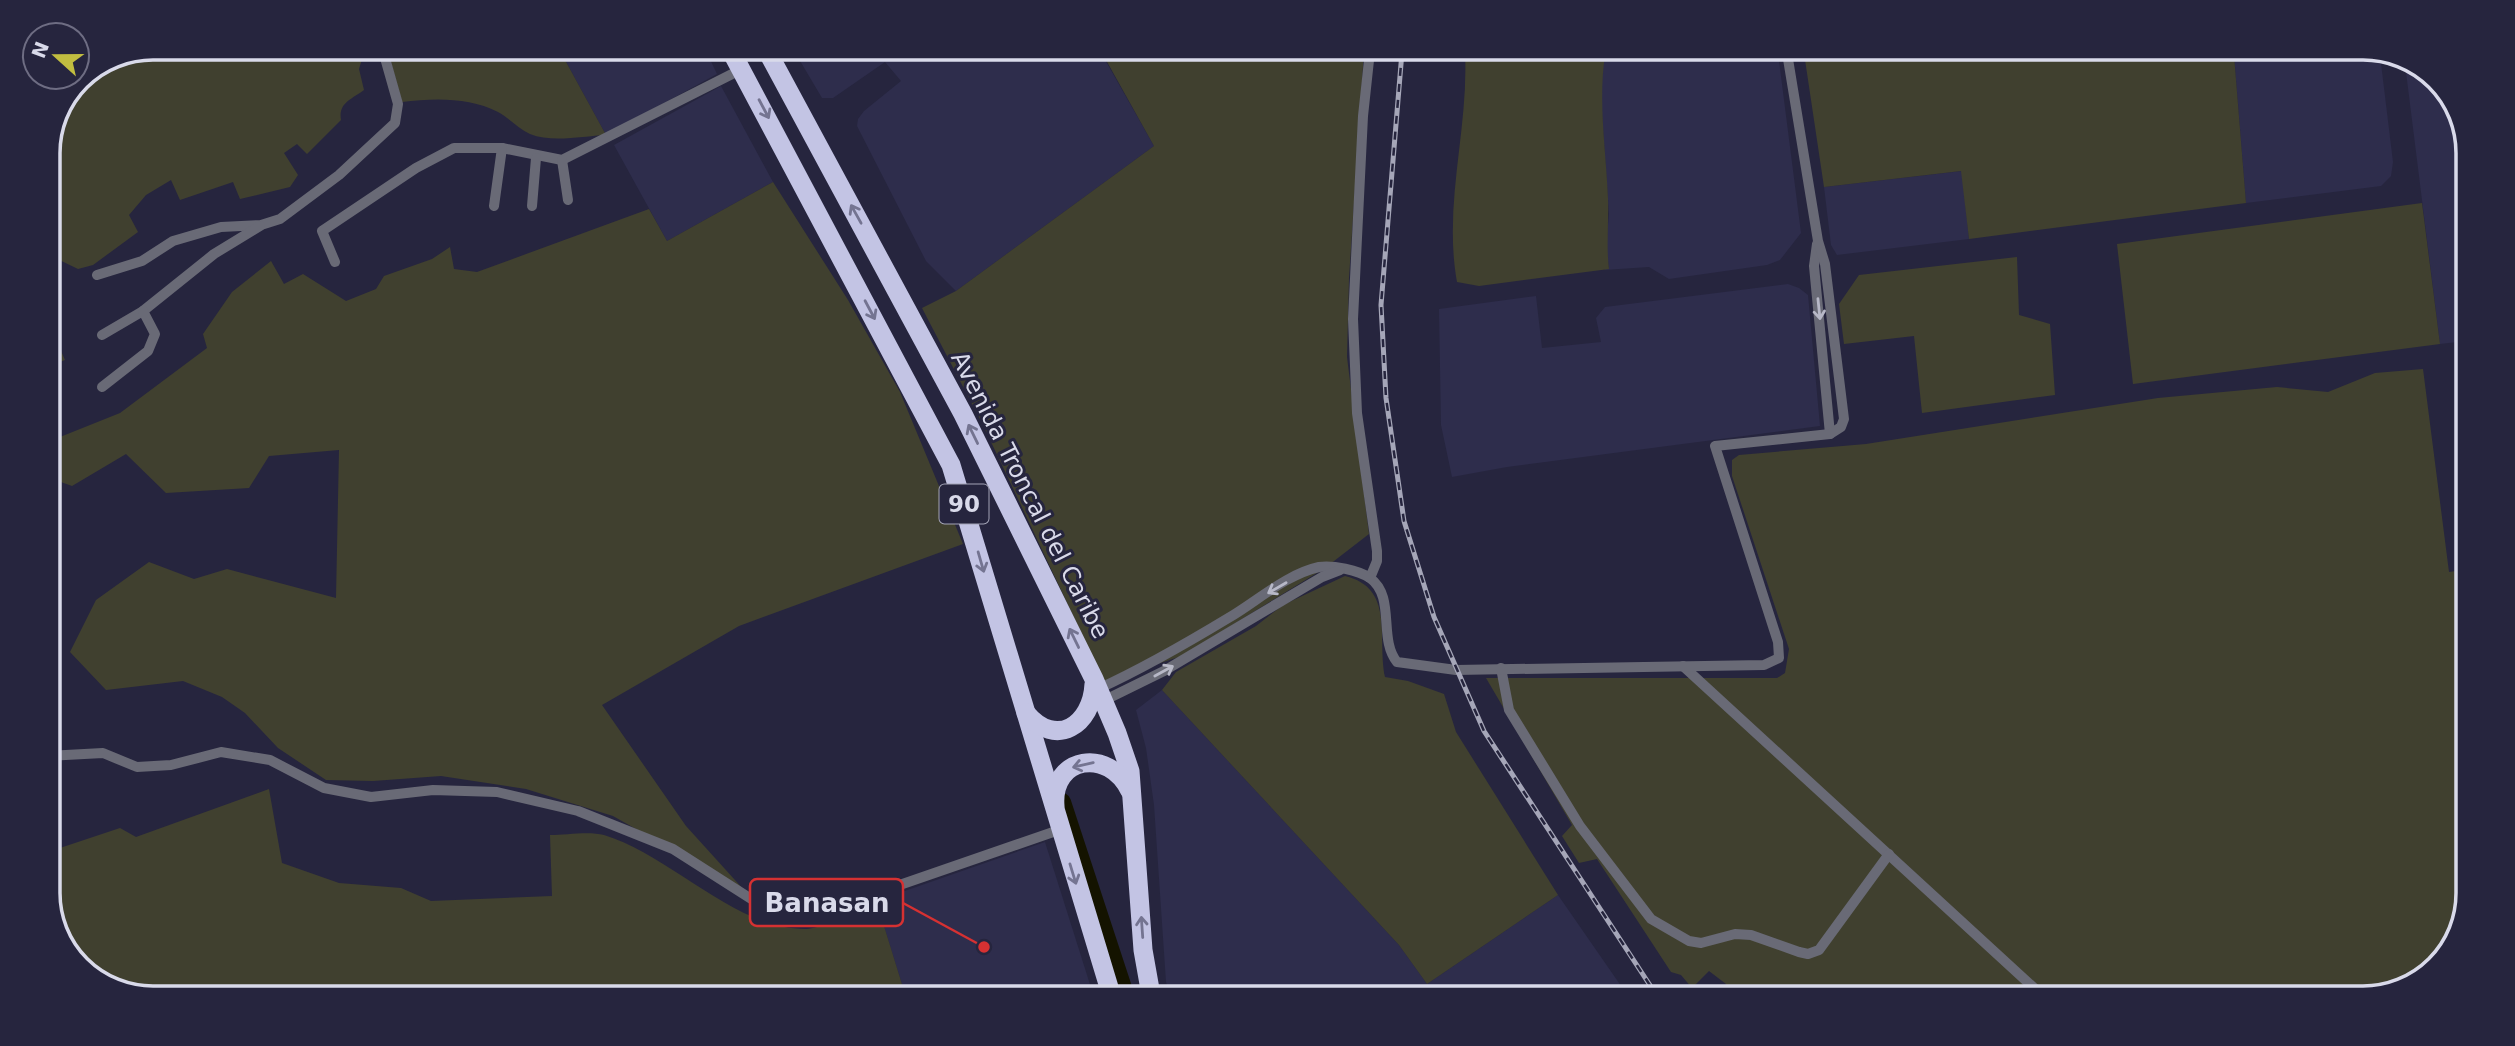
<svg xmlns="http://www.w3.org/2000/svg" width="2515" height="1046" font-family="'DejaVu Sans',sans-serif">
<rect width="100%" height="100%" fill="#26253e"/>
<g fill="#2e2d4c">
<path d="M559,49H705L717,74L606,135Z"/>
<path d="M793,49L1100,51L1154,146L956,291L926,261L857,126L858,119L864,111L901,81L885,62L833,98H822Z"/>
<path d="M1603,52L1778,53L1801,233L1780,260L1767,265L1669,279L1649,267L1604,270L1609,268L1606,247L1609,214L1600,86Z"/>
<path d="M2234,55H2380L2393,162L2391,176L2381,186L2246,203Z"/>
<path d="M2404,56L2450,94L2468,146L2466,341L2440,344Z"/>
<path d="M721,86L773,182L667,241L614,145Z"/>
<path d="M1962,171L1969,239L1837,255L1831,245L1824,187Z"/>
<path d="M1788,284L1799,288L1808,295L1820,426L1507,467L1452,477L1441,425L1439,309L1536,296L1542,348L1601,342L1596,318L1605,307Z"/>
<path d="M1162,690L1399,945L1427,984L1558,895L1628,996L1170,995L1166,982L1154,805L1146,748L1136,710Z"/>
<path d="M1045,842L1093,994H905L876,901Z"/>
</g>
<g fill="#40402f">
<path d="M152,47L358,48L363,56L359,69L364,90C352,99 338,103 341,120L307,154L297,144L284,153L298,175L290,187L240,199L233,182L180,200L171,180L146,195L129,215L138,232L93,265L78,269L47,254V146L78,78Z"/>
<path d="M387,48L559,49L606,135C583,136 552,143 530,134C519,129 509,118 498,112C469,97 434,98 402,102Z"/>
<path d="M1101,51H1364L1349,278L1347,357L1369,534L1325,568L1182,656L1104,681L983,425L922,308L956,291L1154,146Z"/>
<path d="M1465,52H1603L1605,55C1598,102 1606,150 1608,198C1609,222 1606,245 1609,269L1479,286L1457,282C1443,204 1469,129 1465,52Z"/>
<path d="M1804,53L2234,55L2246,203L1969,239L1961,171L1824,187Z"/>
<path d="M773,182L848,300L900,392L963,544L739,626L602,705L686,826L744,890L613,816L526,789L441,776L373,781L326,780L278,748L245,713L222,697L183,681L106,690L70,652L96,600L149,562L194,579L227,569L336,598L339,450L269,456L249,488L166,493L126,454L72,486L47,477V319L65,360L49,366L55,424L60,437L120,413L207,348L203,334L232,292L271,261L284,284L303,274L346,301L376,289L384,276L432,259L450,247L454,269L477,272L649,209L667,241Z"/>
<path d="M2422,203L2440,344L2133,384L2117,244Z"/>
<path d="M2017,257L2019,315L2050,324L2055,395L1922,413L1914,336L1844,344L1839,304L1859,275Z"/>
<path d="M2423,369L2449,572L2463,570L2460,934L2421,981L2363,999L1728,997L1726,984L1709,971L1692,988L1681,975L1671,972L1597,859L1579,863L1562,836L1572,825L1486,678H1777L1785,673L1789,649L1732,476V460L1739,455L1866,444L2158,398L2277,387L2328,392L2375,373Z"/>
<path d="M1345,576C1395,588 1377,637 1385,677L1408,681L1444,694L1456,732L1558,895L1427,984L1399,945L1162,690L1176,672L1256,626L1283,605Z"/>
<path d="M269,789L282,863L339,883L401,888L431,901L552,896L550,835C566,835 589,831 604,835C671,855 735,930 807,929C824,928 859,908 876,900L905,994L112,991L69,957L48,901V852L120,828L136,837Z"/>
</g>
<g fill="none" stroke-linecap="round" stroke-linejoin="round">
<path stroke="#141300" stroke-width="18" d="M1062,802L1125,994"/>
<g stroke="#696a76" stroke-width="10">
<path d="M1370,51L1363,116L1353,319L1357,413L1377,551V561L1370,578"/>
<path d="M502,148L562,160L742,69"/>
<path d="M562,160L568,200"/>
<path d="M532,206L536,158"/>
<path d="M1817,244L1814,266L1830,434"/>
<path d="M335,262L322,231L416,168L454,148H502L494,206"/>
<path d="M97,275L142,261L173,241L221,227L261,225L280,219L339,175L395,123L398,104L383,51L388,48"/>
<path d="M102,335L143,311L214,254L260,226"/>
<path d="M102,387L148,351L155,334L143,311"/>
<path d="M1683,666L2045,998"/>
<path d="M1501,668L1509,710L1580,826L1651,919L1689,941L1701,943L1735,934L1751,935L1799,952L1808,954L1819,950L1889,854"/>
<path d="M1098,689C1144,668 1187,643 1230,617C1257,601 1287,574 1319,567C1333,565 1358,570 1370,578C1396,597 1378,639 1397,662L1456,670L1764,665L1779,658L1778,642L1715,446L1830,434L1841,427L1844,419L1825,264L1818,241L1787,53"/>
<path d="M1103,701L1164,671L1322,577L1340,570"/>
<path d="M47,756L103,753L137,767L171,765L221,752L270,760L324,788L371,797L433,790L497,792L578,811L673,849L778,916L807,917L1059,830"/>
</g>
<g stroke="#c3c4e4" stroke-width="19">
<path d="M730,49L951,465L1111,994"/>
<path d="M766,49L963,414L1094,679L1117,733L1130,771L1143,950L1151,995"/>
<path d="M1026,713C1056,749 1092,725 1094,684"/>
<path d="M1055,806C1051,756 1109,747 1130,791"/>
</g>
<defs>
<path id="rail" d="M1402,52L1381,305L1386,398L1404,521L1434,617L1484,731L1657,996"/>
</defs>
<use href="#rail" stroke="#a5a6b8" stroke-width="5"/>
<use href="#rail" stroke="#26253e" stroke-width="2.5" stroke-dasharray="8" stroke-linecap="butt"/>
</g>
<defs><path id="oneway-shaft" d="M-6 0H5M1.5-3L5.5 0L1.5 3" fill="none" stroke-width="1.6" stroke-linecap="round" stroke-linejoin="round" transform="scale(1.75)"/></defs>
<g stroke="#747491">
<use href="#oneway-shaft" transform="translate(764 109) rotate(62)"/>
<use href="#oneway-shaft" transform="translate(856 214) rotate(-119)"/>
<use href="#oneway-shaft" transform="translate(870 310) rotate(62)"/>
<use href="#oneway-shaft" transform="translate(973 434) rotate(-116)"/>
<use href="#oneway-shaft" transform="translate(981 562) rotate(74)"/>
<use href="#oneway-shaft" transform="translate(1074 638) rotate(-116)"/>
<use href="#oneway-shaft" transform="translate(1083 765) rotate(167)"/>
<use href="#oneway-shaft" transform="translate(1073 874) rotate(73)"/>
<use href="#oneway-shaft" transform="translate(1142 927) rotate(-94)"/>
</g>
<g stroke="#b7b8c7">
<use href="#oneway-shaft" transform="translate(1819 309) rotate(84)"/>
<use href="#oneway-shaft" transform="translate(1277 588) rotate(150)"/>
<use href="#oneway-shaft" transform="translate(1164 671) rotate(-29)"/>
</g>
<g text-anchor="middle" stroke-width="6" stroke-linejoin="round" paint-order="stroke">
<rect fill="#26253e" stroke="#a3a4b6" stroke-width="2" x="939.5" y="484.5" width="49" height="39" rx="5"/>
<g font-size="23" font-weight="bold" fill="#d9daea">
<text x="964" y="512">90</text>
</g>
<g font-size="24" fill="#d9daea" stroke="#26253e">
<text transform="translate(1030 495) rotate(63)" y="8">Avenida Troncal del Caribe</text>
</g>
</g>
<path d="M0 0H2515V1046H0ZM153 60H2363A93 93 0 0 1 2456 153V893A93 93 0 0 1 2363 986H153A93 93 0 0 1 60 893V153A93 93 0 0 1 153 60Z" fill="#26253e" fill-rule="evenodd"/>
<path fill="none" stroke="#d9daea" stroke-width="3.5" d="M153 60H2363A93 93 0 0 1 2456 153V893A93 93 0 0 1 2363 986H153A93 93 0 0 1 60 893V153A93 93 0 0 1 153 60Z"/>
<path fill="none" stroke="#d63132" stroke-width="2.5" d="M984 947L903 903"/>
<circle fill="#d63132" stroke="#26253e" stroke-width="2.5" cx="984" cy="947" r="7"/>
<rect fill="#26253e" stroke="#d63132" stroke-width="2.5" x="750" y="879" width="153" height="47" rx="7"/>
<g font-size="26" text-anchor="middle" font-weight="bold" fill="#d9daea">
<text x="827" y="912">Banasan</text>
</g>
<g transform="translate(56 56) rotate(291)"><circle r="33" fill="#26253e" stroke="#6e6d83" stroke-width="2"/>
<path d="M0-5L12 26L0 18L-12 26Z" fill="#c1bd40"/>
<text y="-10" font-size="19" font-weight="bold" text-anchor="middle" fill="#d9daea">N</text>
</g>
</svg>
